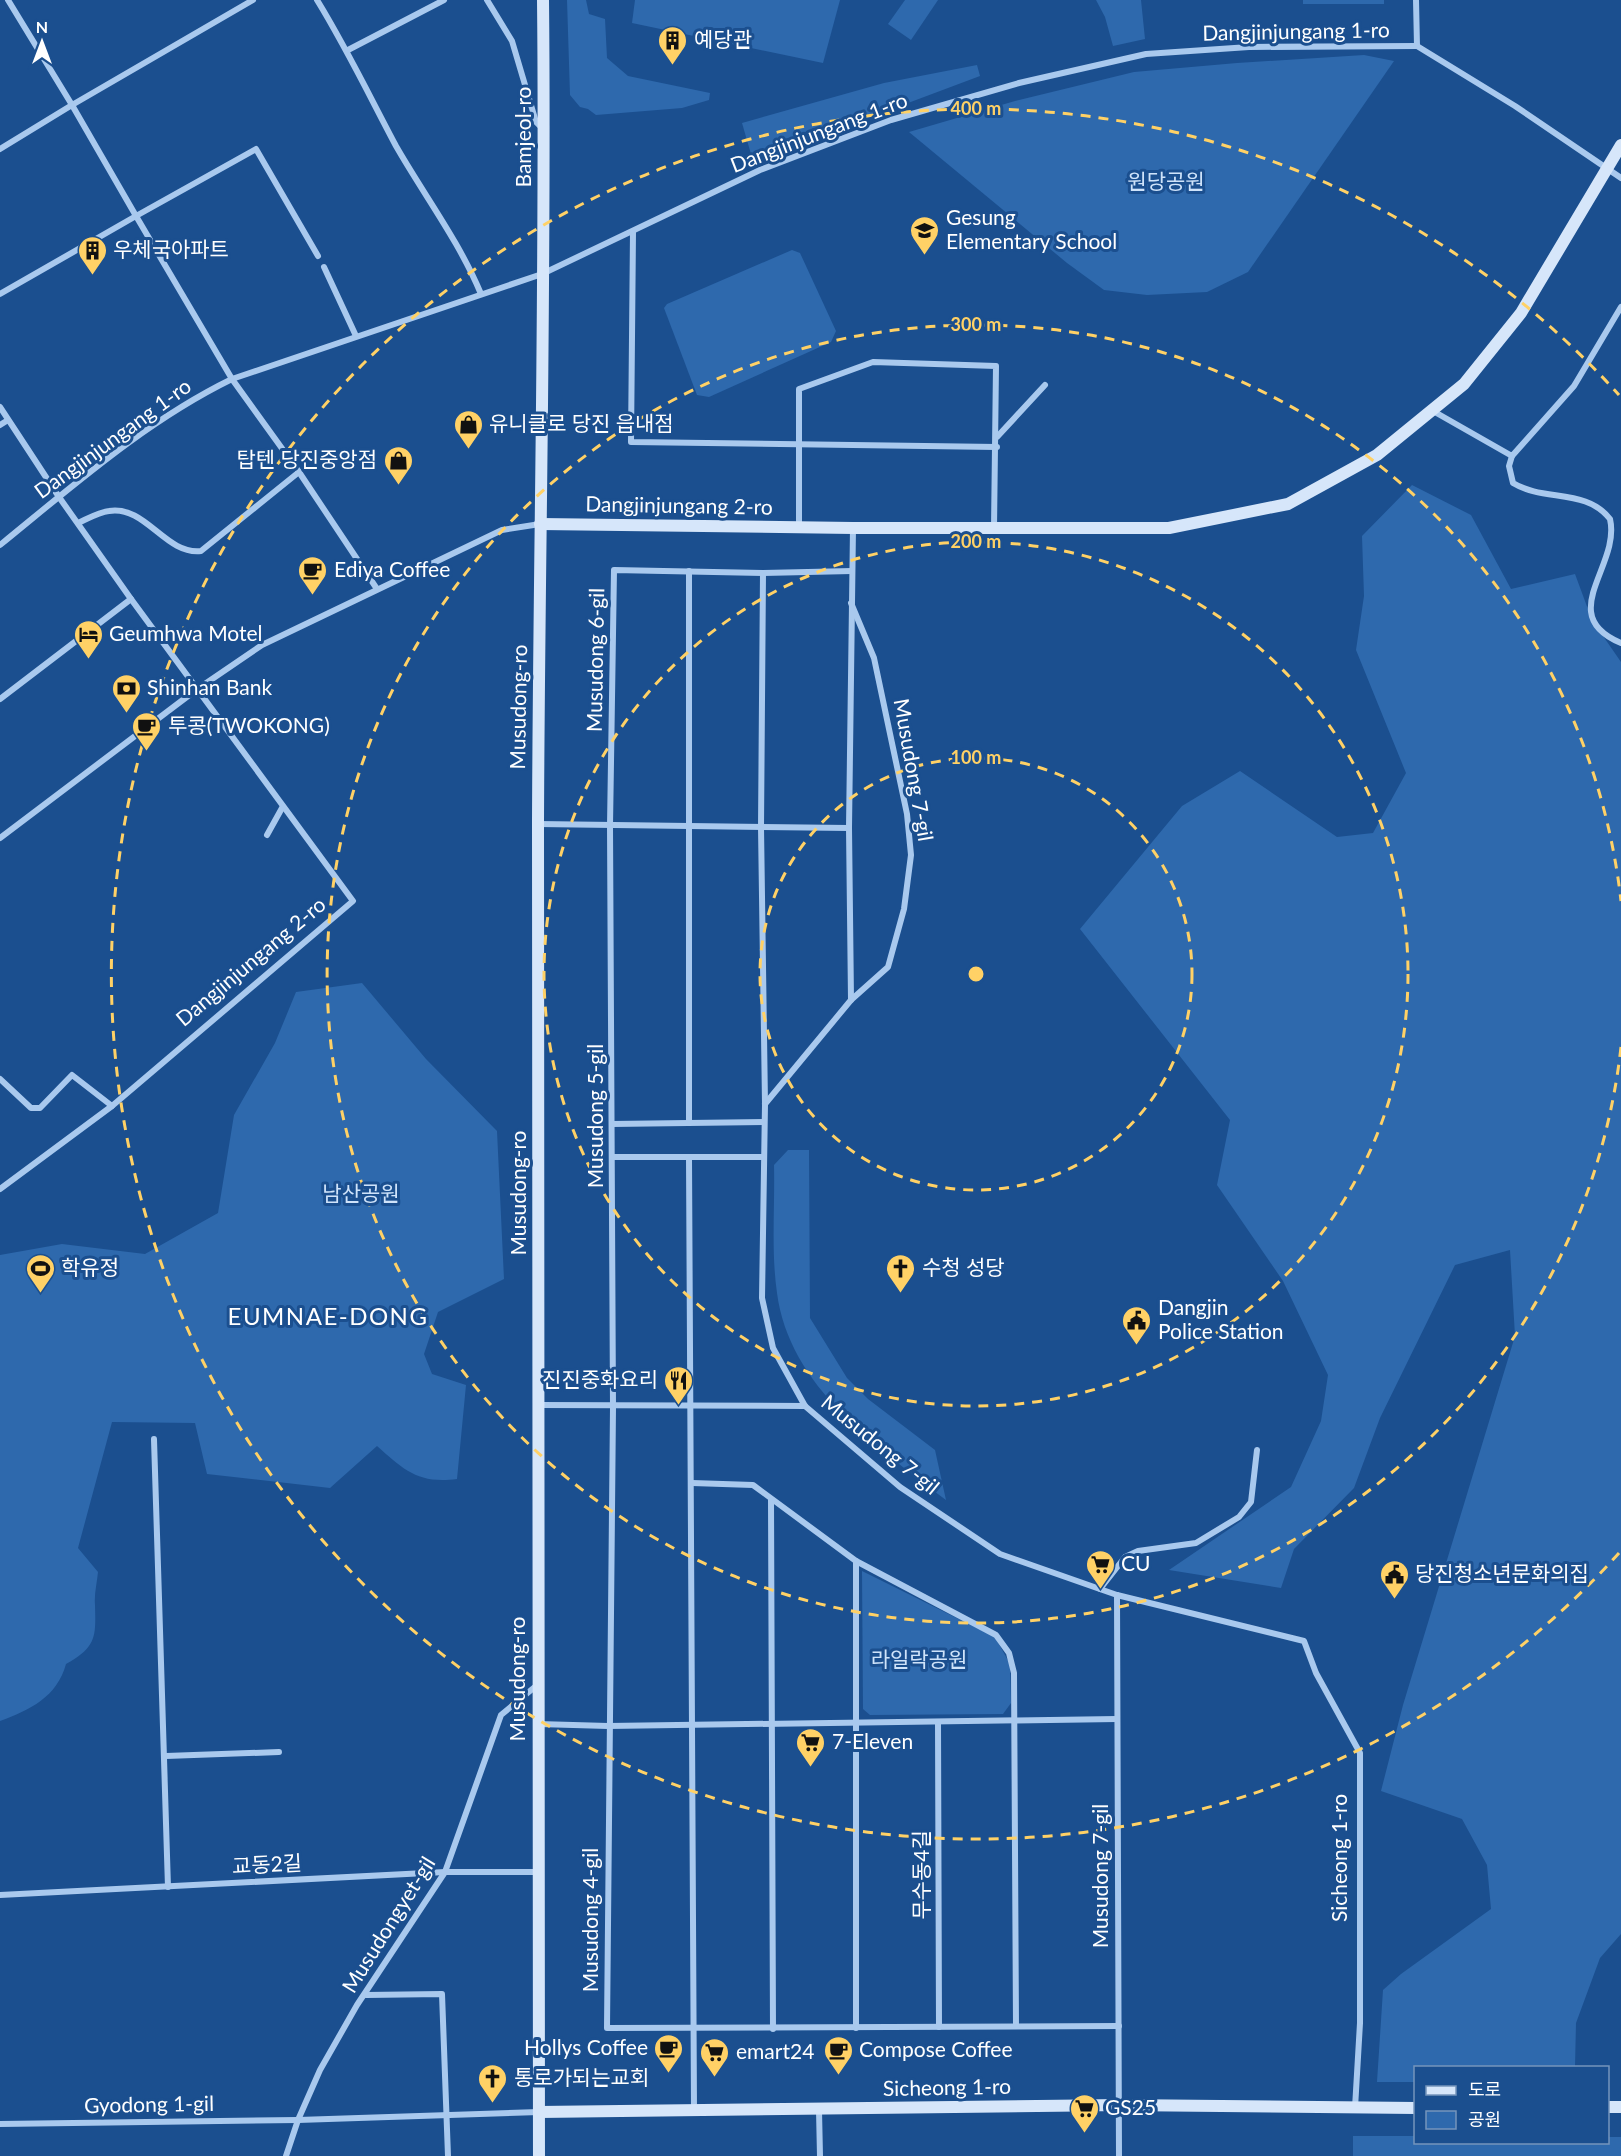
<svg xmlns="http://www.w3.org/2000/svg" width="1621" height="2156" font-family="Lato,'Noto Sans KR',sans-serif">
<rect width="100%" height="100%" fill="#1b4f8f"/>
<g fill="#2e69ad">
<path d="M567,0H586L589,14L605,19L607,58L628,76L710,93L709,100L682,108L596,115L588,109L580,107L570,95Z"/>
<path d="M635,0H840L823,63L632,23Z"/>
<path d="M905,0H938L911,40L888,24Z"/>
<path d="M1096,0H1141L1145,39L1113,46L1105,17Z"/>
<rect x="1303" y="0" width="81" height="4"/>
<path d="M1364,55L1394,61L1248,272L1207,292L1147,295L1104,290L1067,263L909,132L1015,101L1134,72L1237,63Z"/>
<path d="M977,65L980,76L753,161L742,123L884,83Z"/>
<path d="M792,250L800,253L836,331L831,342L709,397L697,395L664,308L667,304Z"/>
<path d="M1412,485L1471,515L1511,589L1575,574L1592,620L1621,662V1934L1600,1958L1576,2023L1575,2067L1416,2068L1415,2082H1377L1383,1990L1401,1974L1491,1909L1487,1865L1462,1819L1381,1791L1403,1705L1515,1336L1510,1250L1455,1265L1380,1418L1354,1488L1294,1549L1281,1588L1169,1570L1291,1487L1321,1421L1328,1375L1283,1281L1217,1185L1230,1120L1080,929L1182,806L1240,771L1337,837L1373,833L1406,773L1356,650L1364,596L1362,536Z"/>
<path d="M362,983L426,1059L497,1131L504,1279L438,1312L424,1354L432,1374L466,1385L457,1479C418,1484 404,1470 377,1446L330,1488L207,1474L195,1423L112,1422L78,1548L98,1572C97,1583 94,1594 95,1605C96,1638 96,1647 66,1664C57,1697 30,1710 0,1721V1255L62,1244L145,1254L218,1213L234,1115L275,1043L296,992Z"/>
<path d="M788,1150H809L810,1318L847,1378L868,1399L935,1450L946,1500C877,1447 789,1386 777,1293C771,1252 775,1207 774,1165Z"/>
<path d="M862,1571L995,1637L1010,1664L1011,1703L1003,1714L870,1715L863,1709Z"/>
<path d="M1353,2136H1415L1416,2142H1608V2137H1621V2156H1353Z"/>
</g>
<g fill="none" stroke-linecap="round" stroke-linejoin="round">
<g stroke="#a9c9ee" stroke-width="6">
<path d="M8,0L72,105L253,0"/>
<path d="M317,0C346,47 370,97 396,146C424,195 459,241 481,294"/>
<path d="M487,0L512,41L536,122L543,129"/>
<path d="M1416,0L1417,46"/>
<path d="M1417,46L1515,106L1621,178"/>
<path d="M348,50L444,0"/>
<path d="M0,149L72,105L136,216L256,149L318,256"/>
<path d="M633,232L631,442L997,447"/>
<path d="M324,267L356,336"/>
<path d="M0,294L136,216L232,379L299,472L377,589"/>
<path d="M0,407L59,497L131,599L353,901L112,1106L0,1189"/>
<path d="M1433,411L1512,456L1574,386L1621,307"/>
<path d="M0,425L8,420"/>
<path d="M997,437L1045,385"/>
<path d="M1512,456L1509,466L1513,483C1544,502 1586,488 1610,519C1621,566 1554,615 1621,643"/>
<path d="M78,523C87,519 99,512 109,511C146,505 165,555 201,551L299,472"/>
<path d="M799,527V389L873,362L996,366L994,528"/>
<path d="M0,545C74,485 146,421 232,379L542,274L760,170L891,120L1019,83L1146,54L1249,47L1417,46"/>
<path d="M689,571V1123"/>
<path d="M852,571L763,573L614,570L610,826L613,1407L607,2028L1119,2026"/>
<path d="M763,573L761,827L765,1104L762,1298L773,1348L805,1406L900,1487L1000,1554L1117,1595L1304,1641L1316,1673L1360,1753V2023L1355,2108"/>
<path d="M0,699L131,599"/>
<path d="M538,824L849,828"/>
<path d="M267,835L282,808"/>
<path d="M0,838L196,690L262,645L502,530L540,524"/>
<path d="M851,1000L849,828L853,528"/>
<path d="M0,1079L31,1108H40L72,1075L112,1106"/>
<path d="M765,1104L851,1000L888,967L904,909L911,855L907,814L874,658L851,603"/>
<path d="M612,1124L764,1122"/>
<path d="M612,1157H763"/>
<path d="M689,1158L694,2110"/>
<path d="M538,1405L805,1406"/>
<path d="M154,1439L168,1887"/>
<path d="M692,1483L753,1485L856,1561L996,1635L1009,1653L1014,1673L1016,2026"/>
<path d="M771,1500L773,2029"/>
<path d="M856,1561V2028"/>
<path d="M1100,1589L1125,1557L1138,1551L1196,1543L1239,1517L1251,1502L1257,1450"/>
<path d="M1117,1595L1119,2156"/>
<path d="M938,1722L939,2027"/>
<path d="M538,1724L608,1726L1117,1719"/>
<path d="M166,1756L279,1752"/>
<path d="M0,1895L445,1872H537"/>
<path d="M366,1995L442,1994L448,2156"/>
<path d="M819,2110L820,2156"/>
<path d="M0,2124L298,2120L539,2112"/>
<path d="M286,2156L298,2120L320,2070L357,2005L445,1872L501,1715L536,1686"/>
</g>
<g stroke="#d6e6fa" stroke-width="12">
<path d="M540,524L853,528H1169L1288,504L1377,455L1464,384L1521,313L1621,145"/>
<path d="M1608,2107H1621"/>
<path d="M539,2112L1120,2105L1416,2108"/>
<path d="M539,2156C537,1712 536,1268 538,823C539,549 546,274 543,0"/>
</g>
</g>
<g fill="none" stroke="#ffd166" stroke-width="3" stroke-dasharray="10 8">
<circle cx="976" cy="974" r="216"/>
<circle cx="976" cy="974" r="432"/>
<path d="M1621 1047A649 649 0 1 1 1621 901"/>
<path d="M1619 1553A865 865 0 1 1 1619 395"/>
</g>
<defs>
<symbol id="building-pin" viewBox="-11 -11 22 30"><path d="M0 17L-7.5 6A9.5 9.5 0 1 1 7.5 6Z" fill="#ffd166" stroke="#1b4f8f"/><path d="M-4-6H4V6H1V3H-1V6H-4ZM-2.5-4.3h1.7v1.8h-1.7ZM.8-4.3h1.7v1.8H.8ZM-2.5-1h1.7V.8h-1.7ZM.8-1h1.7V.8H.8Z" fill="#111"/></symbol>
<symbol id="school-pin" viewBox="-11 -11 22 30"><path d="M0 17L-7.5 6A9.5 9.5 0 1 1 7.5 6Z" fill="#ffd166" stroke="#1b4f8f"/><path d="M0-5L7-2L0 1L-7-2ZM-4 1L0 2.5L4 1V4Q0 6-4 4Z" fill="#111"/></symbol>
<symbol id="shop-pin" viewBox="-11 -11 22 30"><path d="M0 17L-7.5 6A9.5 9.5 0 1 1 7.5 6Z" fill="#ffd166" stroke="#1b4f8f"/><path d="M-5-2.5h2.3a2.7 3.5 0 0 1 5.4 0H5L5.5 6h-11ZM-1.5-2.5h3a1.5 2.3 0 0 0-3 0Z" fill="#111"/></symbol>
<symbol id="cafe-pin" viewBox="-11 -11 22 30"><path d="M0 17L-7.5 6A9.5 9.5 0 1 1 7.5 6Z" fill="#ffd166" stroke="#1b4f8f"/><path d="M-5.5-4.5H6V0H3Q3 3.5 0 3.5H-2.5Q-5.5 3.5-5.5 0ZM3-3.2v2h1.7v-2ZM-6 4.5H4V6H-6Z" fill="#111"/></symbol>
<symbol id="hotel-pin" viewBox="-11 -11 22 30"><path d="M0 17L-7.5 6A9.5 9.5 0 1 1 7.5 6Z" fill="#ffd166" stroke="#1b4f8f"/><path d="M-6-4.5h1.5V1H6V5H4.5V3h-9V5H-6ZM-4 0a1.8 1.8 0 1 1 3.6 0ZM.5 0V-2.5h3Q6-2.5 6 0Z" fill="#111"/></symbol>
<symbol id="bank-pin" viewBox="-11 -11 22 30"><path d="M0 17L-7.5 6A9.5 9.5 0 1 1 7.5 6Z" fill="#ffd166" stroke="#1b4f8f"/><path d="M-6-4H6V4H-6ZM0-2.3a2.3 2.3 0 1 0 0 4.6a2.3 2.3 0 1 0 0-4.6Z" fill="#111"/></symbol>
<symbol id="stadium-pin" viewBox="-11 -11 22 30"><path d="M0 17L-7.5 6A9.5 9.5 0 1 1 7.5 6Z" fill="#ffd166" stroke="#1b4f8f"/><path d="M0-5a6.5 5 0 1 0 0 10a6.5 5 0 1 0 0-10ZM-3.5-1.8h7v3.6h-7Z" fill="#111"/></symbol>
<symbol id="church-pin" viewBox="-11 -11 22 30"><path d="M0 17L-7.5 6A9.5 9.5 0 1 1 7.5 6Z" fill="#ffd166" stroke="#1b4f8f"/><path d="M-1.2-6h2.4v3.5h3.3v2.4h-3.3V6h-2.4V-.1h-3.3v-2.4h3.3Z" fill="#111"/></symbol>
<symbol id="civic-pin" viewBox="-11 -11 22 30"><path d="M0 17L-7.5 6A9.5 9.5 0 1 1 7.5 6Z" fill="#ffd166" stroke="#1b4f8f"/><path d="M-.6-6.5H3V-4.5H.6V-3L4-1V1h2V6H-6V1h2V-1L-.6-3ZM-1.2 2.5V6h2.4V2.5Z" fill="#111"/></symbol>
<symbol id="restaurant-pin" viewBox="-11 -11 22 30"><path d="M0 17L-7.5 6A9.5 9.5 0 1 1 7.5 6Z" fill="#ffd166" stroke="#1b4f8f"/><path d="M-5-6h1v4h1v-4h1v4h1v-4h1v5L-1.5 .5V6h-2V.5L-5-1ZM5-6V6H3V1.5H1.5Q1.5-4 5-6Z" fill="#111"/></symbol>
<symbol id="supermarket-pin" viewBox="-11 -11 22 30"><path d="M0 17L-7.5 6A9.5 9.5 0 1 1 7.5 6Z" fill="#ffd166" stroke="#1b4f8f"/><path d="M-6-5.5h2.5l.6 2H6L4.5 2H-2.5L-4.4-4H-6ZM-1.5 3.2a1.3 1.3 0 1 0 .1 0ZM3 3.2a1.3 1.3 0 1 0 .1 0Z" fill="#111"/></symbol>
</defs>
<g fill-rule="evenodd">
<use href="#building-pin" x="656" y="24" width="33" height="45"/>
<use href="#school-pin" x="908" y="214" width="33" height="45"/>
<use href="#building-pin" x="76" y="234" width="33" height="45"/>
<use href="#shop-pin" x="452" y="408" width="33" height="45"/>
<use href="#shop-pin" x="382" y="444" width="33" height="45"/>
<use href="#cafe-pin" x="296" y="554" width="33" height="45"/>
<use href="#hotel-pin" x="72" y="618" width="33" height="45"/>
<use href="#bank-pin" x="110" y="672" width="33" height="45"/>
<use href="#cafe-pin" x="130" y="710" width="33" height="45"/>
<use href="#stadium-pin" x="24" y="1252" width="33" height="45"/>
<use href="#church-pin" x="884" y="1252" width="33" height="45"/>
<use href="#civic-pin" x="1120" y="1304" width="33" height="45"/>
<use href="#restaurant-pin" x="662" y="1364" width="33" height="45"/>
<use href="#supermarket-pin" x="1084" y="1548" width="33" height="45"/>
<use href="#civic-pin" x="1378" y="1558" width="33" height="45"/>
<use href="#supermarket-pin" x="794" y="1726" width="33" height="45"/>
<use href="#cafe-pin" x="652" y="2032" width="33" height="45"/>
<use href="#cafe-pin" x="822" y="2034" width="33" height="45"/>
<use href="#supermarket-pin" x="698" y="2036" width="33" height="45"/>
<use href="#church-pin" x="476" y="2062" width="33" height="45"/>
<use href="#supermarket-pin" x="1068" y="2092" width="33" height="45"/>
</g>
<g text-anchor="middle" stroke-width="6" stroke-linejoin="round" paint-order="stroke">
<g font-size="21" fill="#fff" stroke="#1b4f8f">
<text transform="translate(1296 32) rotate(-1)" y="7">Dangjinjungang 1-ro</text>
<text transform="translate(819 133) rotate(-21)" y="7">Dangjinjungang 1-ro</text>
<text transform="translate(524 137) rotate(-90)" y="7">Bamjeol-ro</text>
<text transform="translate(113 439) rotate(-36)" y="7">Dangjinjungang 1-ro</text>
<text transform="translate(679 506) rotate(1)" y="7">Dangjinjungang 2-ro</text>
<text transform="translate(596 660) rotate(-89)" y="7">Musudong 6-gil</text>
<text transform="translate(519 707) rotate(-89)" y="7">Musudong-ro</text>
<text transform="translate(913 770) rotate(80)" y="7">Musudong 7-gil</text>
<text transform="translate(251 962) rotate(-40)" y="7">Dangjinjungang 2-ro</text>
<text transform="translate(596 1116) rotate(-90)" y="7">Musudong 5-gil</text>
<text transform="translate(519 1193) rotate(-90)" y="7">Musudong-ro</text>
<text transform="translate(880 1445) rotate(39)" y="7">Musudong 7-gil</text>
<text transform="translate(518 1679) rotate(-90)" y="7">Musudong-ro</text>
<text transform="translate(1340 1858) rotate(-90)" y="7">Sicheong 1-ro</text>
<text transform="translate(267 1865) rotate(-3)" y="7">교동2길</text>
<text transform="translate(922 1875) rotate(-90)" y="7">무수동4길</text>
<text transform="translate(1101 1876) rotate(-90)" y="7">Musudong 7-gil</text>
<text transform="translate(591 1920) rotate(-90)" y="7">Musudong 4-gil</text>
<text transform="translate(389 1925) rotate(-58)" y="7">Musudongyet-gil</text>
<text transform="translate(947 2088) rotate(-1)" y="7">Sicheong 1-ro</text>
<text transform="translate(149 2105) rotate(-1)" y="7">Gyodong 1-gil</text>
</g>
<g font-size="21" fill="#fff" stroke="#1b4f8f" text-anchor="start">
<text x="694" y="47">예당관</text>
<text x="946" y="225">Gesung<tspan x="946" dy="24">Elementary School</tspan></text>
<text x="113" y="257">우체국아파트</text>
<text x="489" y="431">유니클로 당진 읍내점</text>
<text x="377" y="467" text-anchor="end">탑텐 당진중앙점</text>
<text x="334" y="577">Ediya Coffee</text>
<text x="109" y="641">Geumhwa Motel</text>
<text x="147" y="695">Shinhan Bank</text>
<text x="168" y="733">투콩(TWOKONG)</text>
<text x="61" y="1275">학유정</text>
<text x="922" y="1275">수청 성당</text>
<text x="1158" y="1315">Dangjin<tspan x="1158" dy="24">Police Station</tspan></text>
<text x="658" y="1387" text-anchor="end">진진중화요리</text>
<text x="1121" y="1571">CU</text>
<text x="1415" y="1581">당진청소년문화의집</text>
<text x="832" y="1749">7-Eleven</text>
<text x="648" y="2055" text-anchor="end">Hollys Coffee</text>
<text x="859" y="2057">Compose Coffee</text>
<text x="736" y="2059">emart24</text>
<text x="514" y="2085">통로가되는교회</text>
<text x="1105" y="2115">GS25</text>
</g>
<g font-size="21" fill="#cfe3fa" stroke="#1b4f8f">
<text x="1166" y="189">원당공원</text>
<text x="361" y="1201">남산공원</text>
<text x="919" y="1667">라일락공원</text>
</g>
<g font-size="24" letter-spacing="1.5" fill="#fff" stroke="#1b4f8f">
<text x="328" y="1325">EUMNAE-DONG</text>
</g>
</g>
<circle cx="976" cy="974" r="9" fill="#ffd166" stroke="#1b4f8f" stroke-width="3"/>
<g font-size="18" text-anchor="middle" font-weight="bold" fill="#ffd166" stroke="#1b4f8f" stroke-width="6" stroke-linejoin="round" paint-order="stroke">
<text x="976" y="115">400 m</text>
<text x="976" y="331">300 m</text>
<text x="976" y="548">200 m</text>
<text x="976" y="764">100 m</text>
</g>
<rect x="1414" y="2066" width="195" height="78" fill="#1b4f8f" stroke="#7695bc" stroke-width="1.5"/>
<rect x="1426" y="2086" width="30" height="9" fill="#d6e6fa" stroke="#7695bc" stroke-width="1.5"/>
<text x="1468" y="2096" font-size="18" fill="#ffffff">도로</text>
<rect x="1426" y="2111" width="30" height="18" fill="#2e69ad" stroke="#7695bc" stroke-width="1.5"/>
<text x="1468" y="2126" font-size="18" fill="#ffffff">공원</text>
<g transform="translate(42 42)" stroke="#1b4f8f" stroke-width="4.5" paint-order="stroke">
<path d="M0-4.5L10 22L0 15L-10 22Z" fill="#ffffff"/>
<text y="-9" font-size="16" font-weight="bold" text-anchor="middle" fill="#ffffff">N</text>
</g>
</svg>
